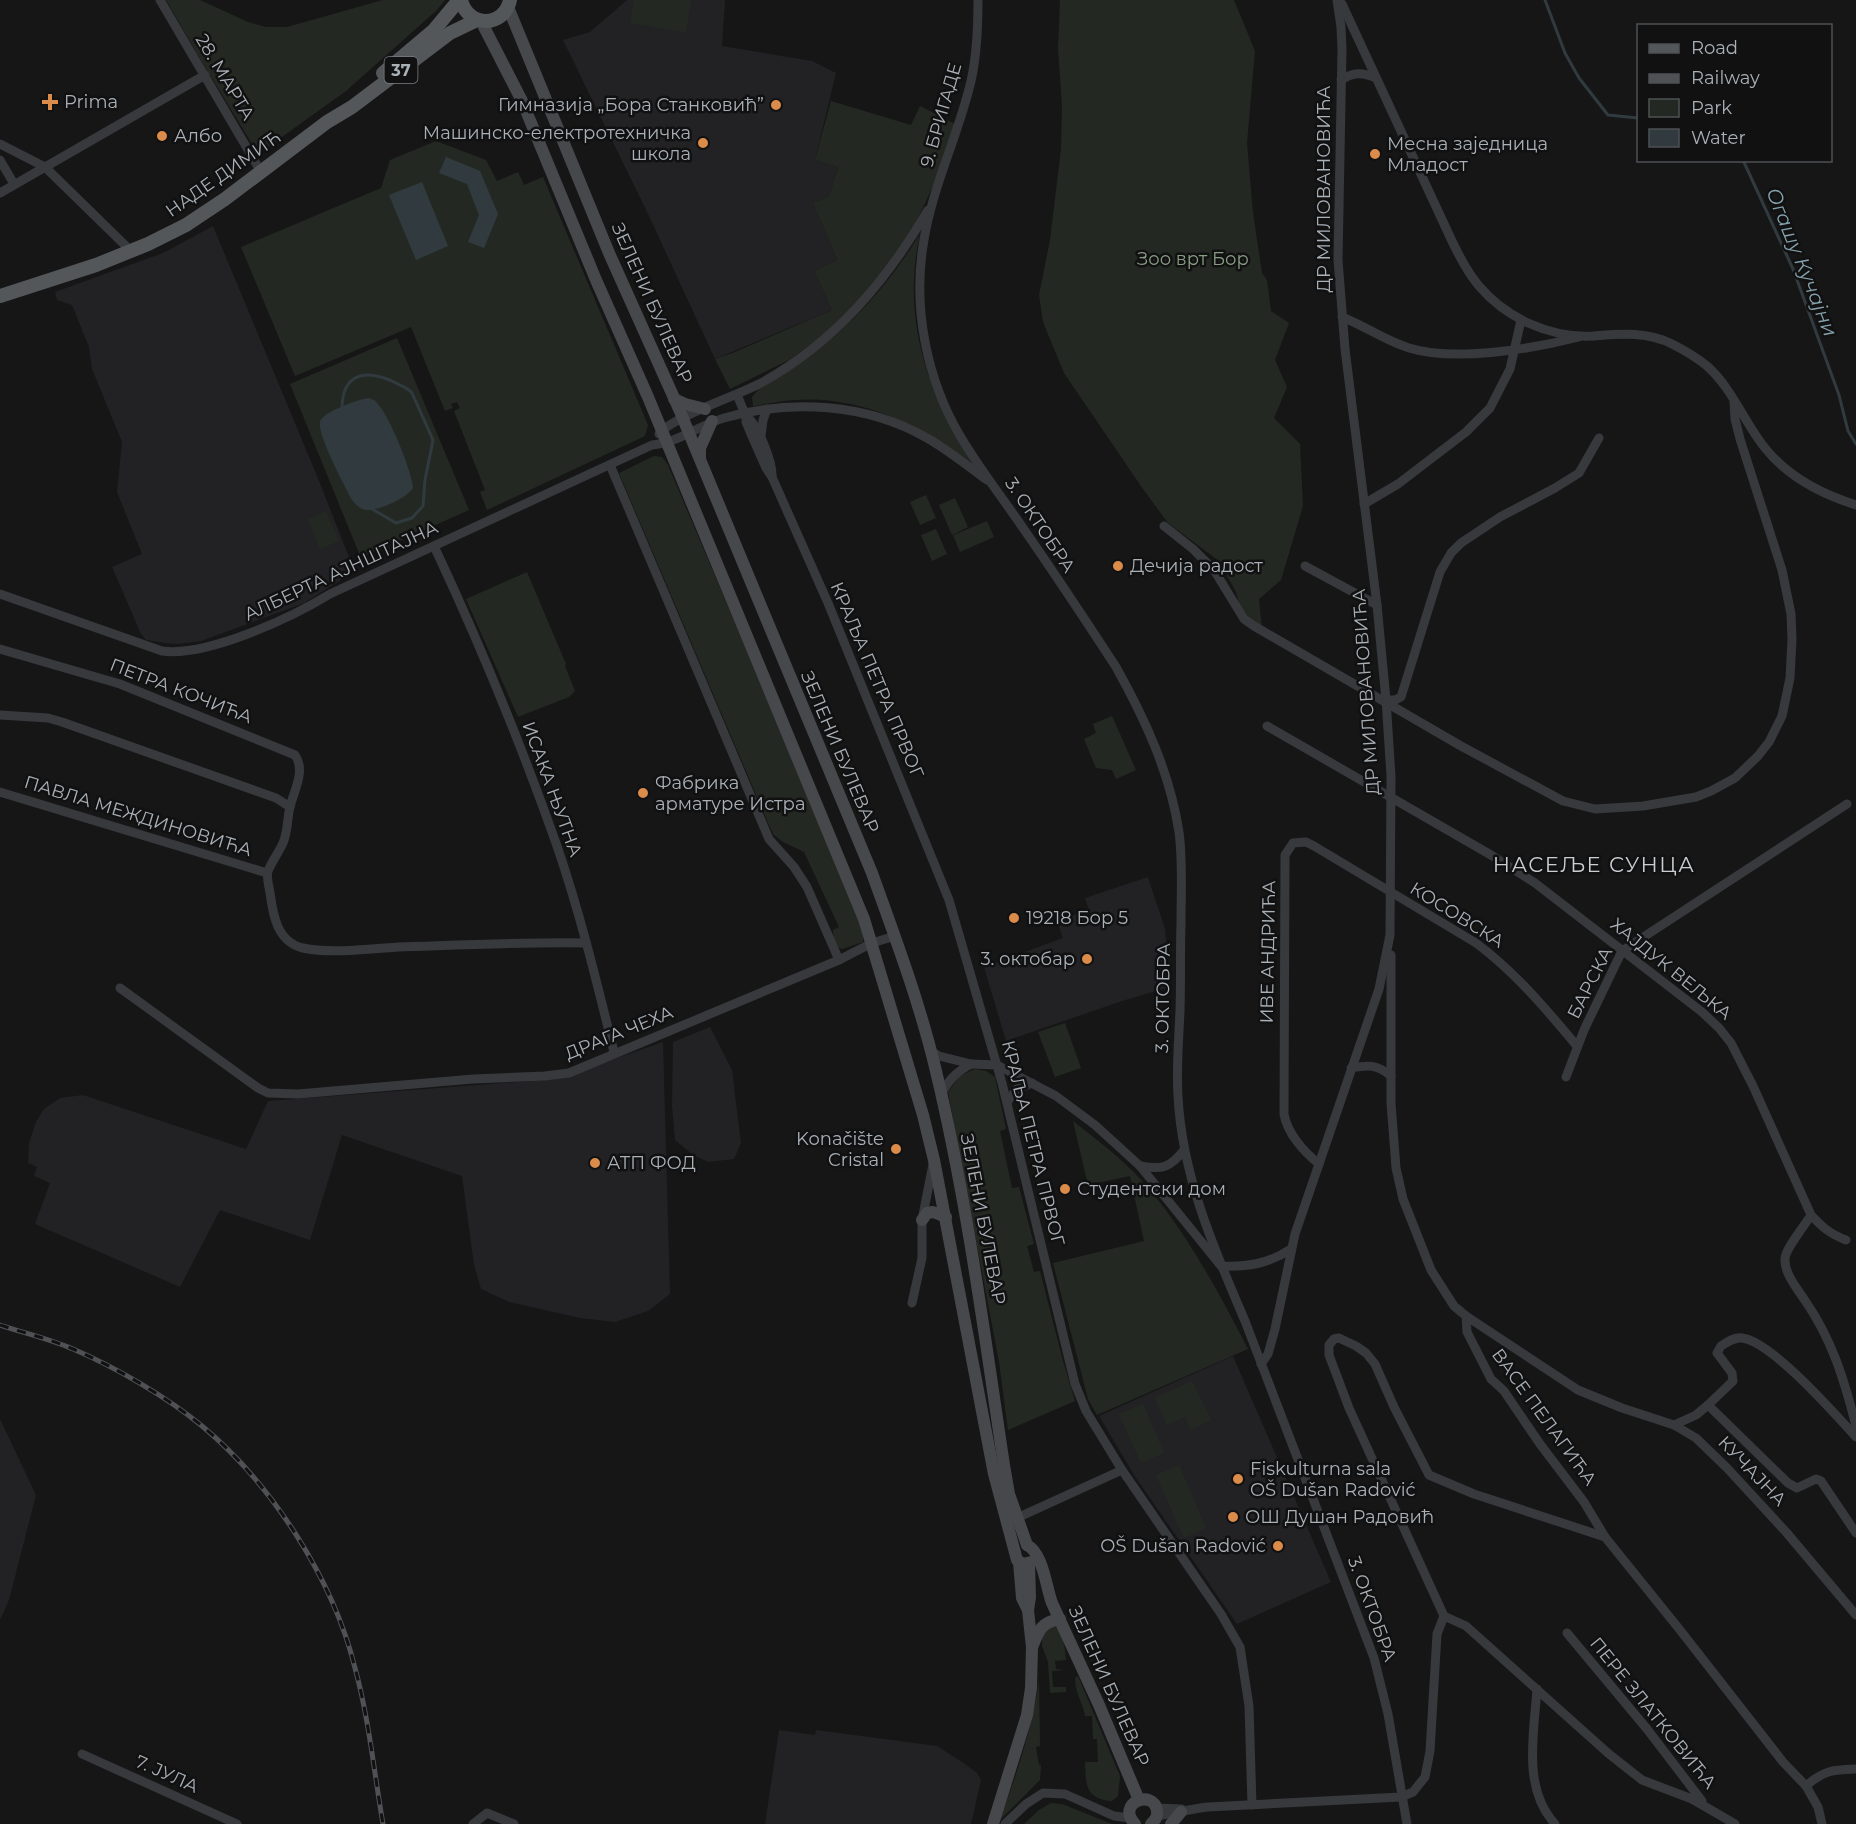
<svg xmlns="http://www.w3.org/2000/svg" width="1856" height="1824" font-family="Montserrat,sans-serif">
<rect width="100%" height="100%" fill="#161617"/>
<g fill="#222224">
<path d="M627,0H725L722,46L812,61L836,73L815,160L838,167L829,196L813,203L837,260L814,271L832,310L715,359L649,216L563,40L590,32Z"/>
<path d="M213,226L317,476L353,567L352,573L304,603L201,641L178,644L165,643L146,640L141,634L112,567L142,554L117,492L122,442L92,369L89,347L72,305L57,300L55,292L163,253Z"/>
<path d="M1148,877L1165,929L1170,987L1122,1001L1006,1041L984,967L1063,938L1057,921L1089,910L1085,898Z"/>
<path d="M710,1027L732,1070L741,1143L734,1159L708,1162L692,1154L675,1140L672,1106L673,1042Z"/>
<path d="M663,1042L670,1294L648,1311L615,1322L580,1318L509,1302L481,1289L474,1265L462,1176L342,1135L310,1240L220,1210L180,1287L35,1224L50,1183L34,1176L37,1167L28,1163L29,1143L36,1122L44,1109L60,1098L83,1095L246,1149L268,1101L557,1079Z"/>
<path d="M1233,1356L1331,1582L1237,1624L1134,1475L1099,1416Z"/>
<path d="M0,1419L36,1495L9,1600L0,1620Z"/>
<path d="M779,1730L815,1735L816,1730L937,1746L962,1762L977,1773L981,1780L971,1824H765Z"/>
</g>
<g fill="#232922">
<path d="M166,0H200L248,22L266,27H287L383,0H445L437,10L346,91L261,152H257L205,67Z"/>
<path d="M634,0H691L686,32L630,23Z"/>
<path d="M1060,0H1234L1255,51L1247,143L1253,213L1262,273L1267,280L1271,311L1289,323L1275,360L1287,387L1274,418L1300,444L1303,506L1281,580L1259,599L1262,629L1241,611L1236,592L1219,561L1168,523L1143,489L1064,373L1043,322L1039,295L1050,240L1061,149L1062,106L1058,49Z"/>
<path d="M831,101L911,125L920,106L957,125L939,173L912,231L868,291L824,335L789,360L730,389L715,359L735,352L832,310L814,271L837,260L813,203L829,196L838,167L815,160Z"/>
<path d="M436,141L486,160L497,181L518,172L524,185L543,177L648,425L645,436L487,510L480,492L485,490L454,411L460,408L457,402L451,404L453,408L445,411L411,327L295,376L241,247L381,188L390,160Z"/>
<path d="M920,234C901,317 927,394 973,463C919,426 862,395 794,400C780,401 766,404 753,406L752,397L758,390C830,348 876,304 920,234Z"/>
<path d="M397,338L469,510L361,558L290,384Z"/>
<path d="M654,456L662,457L668,465L861,920L864,930L863,942L842,949C834,946 833,938 833,930L839,927L804,852L783,842L774,835L769,825L619,473Z"/>
<path d="M926,495L936,518L920,525L910,502Z"/>
<path d="M955,498L968,527L952,535L939,505Z"/>
<path d="M326,511L339,541L320,549L308,519Z"/>
<path d="M987,521L994,537L960,552L953,535Z"/>
<path d="M936,529L947,554L932,561L921,535Z"/>
<path d="M527,572L566,664L565,666L575,691L569,697L518,717L466,599Z"/>
<path d="M1112,716L1136,770L1116,779L1112,770L1096,768L1084,739L1096,733L1093,724Z"/>
<path d="M1065,1023L1081,1068L1055,1077L1038,1032Z"/>
<path d="M975,1069L986,1071L995,1077L1006,1129L1000,1131L1012,1188L1019,1187L1034,1244L1027,1246L1034,1272L1040,1271L1063,1361L1075,1401L1008,1430L999,1362L948,1092L960,1076Z"/>
<path d="M1073,1121C1089,1134 1107,1147 1123,1162C1174,1208 1216,1287 1248,1349L1097,1415L1088,1399L1053,1263L1144,1241L1130,1176L1088,1185Z"/>
<path d="M1192,1381L1211,1420L1191,1430L1185,1417L1167,1425L1155,1398Z"/>
<path d="M1143,1404L1164,1453L1141,1463L1119,1414Z"/>
<path d="M1179,1465L1206,1528L1184,1538L1156,1475Z"/>
<path d="M1053,1622C1063,1633 1065,1646 1066,1660L1055,1661L1056,1669L1065,1670L1052,1671L1053,1687H1066V1692L1050,1693L1048,1662L1042,1646V1634Z"/>
<path d="M1078,1676L1120,1776L1118,1796L1112,1801C1085,1799 1086,1785 1085,1762H1098L1097,1739H1093L1092,1716H1085C1083,1702 1075,1694 1075,1678Z"/>
<path d="M1039,1682L1040,1746L1036,1747L1039,1765H1041L1040,1780L999,1821C1017,1775 1031,1731 1039,1682Z"/>
<path d="M1051,1803L1062,1804L1112,1824H1024L1039,1810Z"/>
</g>
<g fill="#313b3f">
<path d="M446,157L480,171L498,214L484,248L468,242L479,215L467,184L439,173Z"/>
<path d="M422,182L448,246L416,260L389,195Z"/>
<path d="M369,398C373,400 374,399 377,403C389,415 412,471 413,488C407,498 380,510 368,510C361,510 356,505 352,500C345,487 317,434 320,422C322,412 359,399 369,398Z"/>
</g>
<g fill="none" stroke-linecap="round" stroke-linejoin="round">
<g stroke="#313b3f" stroke-width="3">
<path d="M1545,0L1565,53L1579,78L1608,115L1638,118"/>
<path d="M1743,160L1793,269L1839,395L1848,431L1856,444"/>
<path d="M342,407C343,374 364,369 392,381C399,385 407,387 412,393L433,440L425,480L423,506L412,518L396,523L372,509"/>
</g>
<g stroke="#37393c" stroke-width="9">
<path d="M160,0L261,172"/>
<path d="M978,0C978,27 977,55 971,81C958,137 931,189 923,246C913,309 927,379 959,434C978,467 1002,497 1023,528C1055,574 1086,621 1116,667C1145,719 1170,773 1179,832C1183,862 1181,893 1181,923C1180,952 1181,981 1180,1010C1179,1038 1176,1067 1178,1096C1182,1176 1214,1249 1245,1321L1374,1658L1388,1714L1407,1824"/>
<path d="M1342,4L1451,239C1459,256 1467,272 1479,286C1506,318 1550,338 1592,336C1619,334 1647,331 1672,344C1684,350 1696,357 1707,366C1732,388 1744,422 1765,448C1788,477 1821,494 1856,505"/>
<path d="M1341,80C1353,72 1363,72 1376,78"/>
<path d="M0,144L45,167L131,251"/>
<path d="M0,160L14,184"/>
<path d="M0,193L205,75"/>
<path d="M1342,317C1365,326 1386,341 1409,348C1455,362 1532,349 1579,337"/>
<path d="M737,395L746,416V422L751,434L766,468L772,477L828,603L949,900L1002,1083L1075,1384L1086,1411L1122,1470L1221,1614L1240,1647L1249,1706L1252,1805"/>
<path d="M746,416C758,424 773,463 772,477"/>
<path d="M659,434C672,417 739,395 761,383C835,342 886,282 928,210"/>
<path d="M761,436L763,420L767,409"/>
<path d="M610,465L769,839L794,867L807,887L839,960"/>
<path d="M1364,504L1398,484L1466,432L1490,408L1510,369L1521,320"/>
<path d="M1164,526L1193,549L1214,570L1244,619L1254,626L1461,746L1563,801L1595,809L1643,806L1696,797L1711,791L1735,778L1758,756L1769,742L1782,716L1790,678L1792,639L1791,614L1782,570L1740,439L1735,419L1734,401"/>
<path d="M434,546C480,644 521,744 557,846C580,913 597,983 614,1052"/>
<path d="M1305,566L1377,605"/>
<path d="M0,594L162,651C207,657 291,618 330,594L652,445C678,443 699,425 724,418C791,399 866,403 927,438C948,450 968,466 987,480"/>
<path d="M0,649L120,684L295,755C306,771 294,790 290,807C287,819 288,831 283,843C279,852 272,861 268,871C266,877 269,886 270,893C273,915 277,942 303,948C329,954 371,949 398,947C461,945 523,942 586,943"/>
<path d="M1386,700H1395L1401,697L1440,572L1451,553L1461,543L1500,517L1555,488L1579,473L1599,438"/>
<path d="M0,715L48,718L62,722L276,798L290,807"/>
<path d="M1267,726L1491,855L1535,883L1702,1012L1719,1028L1731,1043L1753,1086L1811,1215C1822,1227 1830,1234 1846,1240"/>
<path d="M0,792L267,873"/>
<path d="M1391,955V1103L1396,1168L1403,1199L1431,1270L1454,1306L1466,1316L1467,1332L1491,1379L1504,1391L1540,1444L1584,1502L1605,1537L1680,1630L1783,1762L1806,1786L1818,1807L1822,1824"/>
<path d="M120,988L258,1088L268,1093L298,1094L473,1079L545,1076L569,1073L839,960L872,943L895,936"/>
<path d="M931,1051L939,1056L971,1064L997,1065L1056,1096L1095,1125L1140,1166L1221,1266C1248,1267 1268,1264 1291,1249"/>
<path d="M1351,1068C1368,1065 1377,1064 1391,1076"/>
<path d="M1566,1077L1584,1030L1622,951L1847,804"/>
<path d="M941,1094C949,1080 956,1072 971,1064"/>
<path d="M1007,1102L1017,1089L1032,1083"/>
<path d="M1319,1164C1304,1152 1287,1133 1284,1114L1285,855L1293,843L1306,842L1314,846L1476,943C1515,972 1546,1009 1577,1046"/>
<path d="M1140,1166C1162,1170 1170,1168 1184,1150"/>
<path d="M1811,1215C1805,1225 1786,1248 1785,1258C1784,1273 1796,1287 1804,1299C1832,1339 1844,1379 1856,1426"/>
<path d="M912,1303L922,1258V1220L933,1164"/>
<path d="M1466,1316L1578,1390L1622,1408L1674,1425L1696,1438L1727,1468L1786,1532L1856,1615"/>
<path d="M1261,1364L1268,1354L1275,1329L1295,1234L1379,989L1390,935L1391,776L1386,700L1377,605L1345,349L1338,260L1342,49L1341,27L1337,0"/>
<path d="M1708,1405L1733,1381L1732,1373L1717,1353L1721,1346C1727,1342 1734,1337 1742,1338C1771,1341 1835,1414 1856,1437"/>
<path d="M1674,1425L1696,1415L1708,1405L1788,1483L1797,1488L1816,1479L1821,1481L1856,1533"/>
<path d="M1017,1518L1122,1470"/>
<path d="M1605,1537L1474,1494L1429,1475L1394,1407L1375,1364L1366,1353L1356,1346L1339,1338L1334,1339L1329,1345V1355L1349,1408L1444,1616L1466,1626L1609,1754L1642,1780L1692,1799L1735,1824"/>
<path d="M1567,1633L1647,1729L1702,1801"/>
<path d="M1537,1689C1534,1734 1522,1788 1555,1824"/>
<path d="M82,1754L237,1824"/>
<path d="M1806,1786C1824,1770 1833,1770 1856,1769"/>
<path d="M1156,1808L1182,1809"/>
<path d="M1157,1816C1175,1813 1190,1809 1208,1807L1401,1797L1413,1792L1425,1777L1430,1751L1437,1634L1444,1616"/>
<path d="M473,1824L487,1813L514,1824"/>
<path d="M1005,1824L1026,1804L1043,1793L1065,1794L1114,1816L1130,1818"/>
</g>
<g stroke="#46484c" stroke-width="12">
<path d="M508,7L609,253L679,409L872,873C895,937 919,1001 935,1067C967,1199 984,1332 1004,1465L1009,1494L1027,1545"/>
<path d="M481,21L522,101L596,280L648,397L864,919L923,1115L934,1160L994,1474L1017,1560L1023,1564L1031,1562"/>
<path d="M674,399L685,404L705,409"/>
<path d="M700,458V448L712,421"/>
<path d="M922,1220L927,1213L933,1212L946,1217"/>
<path d="M1027,1545C1043,1553 1046,1587 1052,1603L1099,1705L1139,1800"/>
<path d="M1019,1562L1022,1598L1028,1610"/>
<path d="M1033,1645C1039,1630 1042,1622 1060,1619"/>
<path d="M993,1824L1027,1715L1031,1688L1032,1647L1028,1610L1030,1597L1029,1564"/>
<path d="M1135,1824C1115,1803 1154,1788 1157,1811C1158,1817 1155,1820 1151,1824"/>
<path d="M1171,1824L1181,1812"/>
</g>
<g stroke="#54575a" stroke-width="14">
<path d="M461,0C468,28 504,28 510,0"/>
<path d="M383,73L434,30L459,0"/>
<path d="M0,296L96,265L148,244L186,225L225,199L327,122L352,107L450,33L477,20"/>
</g>
<defs>
<path id="rail" d="M0,1325C24,1333 50,1339 73,1349C115,1367 167,1397 202,1426C272,1484 333,1579 355,1668C369,1719 374,1772 383,1824"/>
</defs>
<use href="#rail" stroke="#4f5155" stroke-width="5"/>
<use href="#rail" stroke="#111112" stroke-width="3" stroke-dasharray="9" stroke-linecap="butt"/>
</g>
<g fill="#db8b4a" stroke="#111112" stroke-width="2">
<path d="M47 93h6v6h6v6h-6v6h-6v-6h-6v-6h6z"/>
<circle cx="776" cy="105" r="6"/>
<circle cx="162" cy="136" r="6"/>
<circle cx="703" cy="143" r="6"/>
<circle cx="1375" cy="154" r="6"/>
<circle cx="1118" cy="566" r="6"/>
<circle cx="643" cy="793" r="6"/>
<circle cx="1014" cy="918" r="6"/>
<circle cx="1087" cy="959" r="6"/>
<circle cx="896" cy="1149" r="6"/>
<circle cx="595" cy="1163" r="6"/>
<circle cx="1065" cy="1189" r="6"/>
<circle cx="1238" cy="1479" r="6"/>
<circle cx="1233" cy="1517" r="6"/>
<circle cx="1278" cy="1546" r="6"/>
</g>
<g text-anchor="middle" stroke-width="5" stroke-linejoin="round" paint-order="stroke">
<rect fill="#111112" stroke="#7b8085" stroke-width="1.5" x="384.5" y="57" width="33" height="26" rx="4.5"/>
<g font-size="16" font-weight="bold" fill="#a9b0b6">
<text x="401" y="76">37</text>
</g>
<g font-size="18" fill="#a9b0b6" stroke="#111112">
<text transform="translate(225 77) rotate(59)" y="6">28. МАРТА</text>
<text transform="translate(941 115) rotate(-74)" y="6">9. БРИГАДЕ</text>
<text transform="translate(223 174) rotate(-35)" y="6">НАДЕ ДИМИЋ</text>
<text transform="translate(1324 189) rotate(-90)" y="6">ДР МИЛОВАНОВИЋА</text>
<text transform="translate(652 303) rotate(66)" y="6">ЗЕЛЕНИ БУЛЕВАР</text>
<text transform="translate(1040 525) rotate(56)" y="6">3. ОКТОБРА</text>
<text transform="translate(341 571) rotate(-25)" y="6">АЛБЕРТА АЈНШТАЈНА</text>
<text transform="translate(877 680) rotate(67)" y="6">КРАЉА ПЕТРА ПРВОГ</text>
<text transform="translate(181 691) rotate(21)" y="6">ПЕТРА КОЧИЋА</text>
<text transform="translate(1366 692) rotate(-94)" y="6">ДР МИЛОВАНОВИЋА</text>
<text transform="translate(840 752) rotate(67)" y="6">ЗЕЛЕНИ БУЛЕВАР</text>
<text transform="translate(552 789) rotate(70)" y="6">ИСАКА ЊУТНА</text>
<text transform="translate(138 816) rotate(17)" y="6">ПАВЛА МЕЖДИНОВИЋА</text>
<text transform="translate(1457 915) rotate(32)" y="6">КОСОВСКА</text>
<text transform="translate(1268 952) rotate(-89)" y="6">ИВЕ АНДРИЋА</text>
<text transform="translate(1671 969) rotate(39)" y="6">ХАЈДУК ВЕЉКА</text>
<text transform="translate(1590 983) rotate(-63)" y="6">БАРСКА</text>
<text transform="translate(1163 998) rotate(-89)" y="6">3. ОКТОБРА</text>
<text transform="translate(619 1033) rotate(-22)" y="6">ДРАГА ЧЕХА</text>
<text transform="translate(1033 1143) rotate(76)" y="6">КРАЉА ПЕТРА ПРВОГ</text>
<text transform="translate(983 1219) rotate(79)" y="6">ЗЕЛЕНИ БУЛЕВАР</text>
<text transform="translate(1544 1417) rotate(54)" y="6">ВАСЕ ПЕЛАГИЋА</text>
<text transform="translate(1752 1471) rotate(46)" y="6">КУЧАЈНА</text>
<text transform="translate(1372 1609) rotate(70)" y="6">3. ОКТОБРА</text>
<text transform="translate(1109 1686) rotate(66)" y="6">ЗЕЛЕНИ БУЛЕВАР</text>
<text transform="translate(1653 1713) rotate(51)" y="6">ПЕРЕ ЗЛАТКОВИЋА</text>
<text transform="translate(167 1774) rotate(24)" y="6">7. ЈУЛА</text>
</g>
<g font-size="18" fill="#a9b0b6" stroke="#111112" text-anchor="start">
<text x="64" y="108">Prima</text>
<text x="764" y="111" text-anchor="end">Гимназија „Бора Станковић”</text>
<text x="691" y="139" text-anchor="end">Машинско-електротехничка<tspan x="691" dy="21">школа</tspan></text>
<text x="174" y="142">Албо</text>
<text x="1387" y="150">Месна заједница<tspan x="1387" dy="21">Младост</tspan></text>
<text x="1130" y="572">Дечија радост</text>
<text x="655" y="789">Фабрика<tspan x="655" dy="21">арматуре Истра</tspan></text>
<text x="1026" y="924">19218 Бор 5</text>
<text x="1075" y="965" text-anchor="end">3. октобар</text>
<text x="884" y="1145" text-anchor="end">Konačište<tspan x="884" dy="21">Cristal</tspan></text>
<text x="607" y="1169">АТП ФОД</text>
<text x="1077" y="1195">Студентски дом</text>
<text x="1250" y="1475">Fiskulturna sala<tspan x="1250" dy="21">OŠ Dušan Radović</tspan></text>
<text x="1245" y="1523">ОШ Душан Радовић</text>
<text x="1266" y="1552" text-anchor="end">OŠ Dušan Radović</text>
</g>
<g font-size="18" fill="#879e83" stroke="#111112">
<text x="1193" y="265">Зоо врт Бор</text>
</g>
<g font-size="20" font-style="italic" fill="#85a2ac" stroke="#111112">
<text transform="translate(1802 262) rotate(68)" y="7">Огашу Кучајни</text>
</g>
<g font-size="21" letter-spacing="1.5" fill="#caced2" stroke="#111112">
<text x="1594" y="872">НАСЕЉЕ СУНЦА</text>
</g>
</g>
<rect x="1637" y="24" width="195" height="138" fill="#111112" stroke="#4e5154" stroke-width="1.5"/>
<rect x="1649" y="44" width="30" height="9" fill="#54575a" stroke="#4e5154" stroke-width="1.5"/>
<text x="1691" y="54" font-size="18" fill="#a9b0b6">Road</text>
<rect x="1649" y="74" width="30" height="9" fill="#4f5155" stroke="#4e5154" stroke-width="1.5"/>
<text x="1691" y="84" font-size="18" fill="#a9b0b6">Railway</text>
<rect x="1649" y="99" width="30" height="18" fill="#232922" stroke="#4e5154" stroke-width="1.5"/>
<text x="1691" y="114" font-size="18" fill="#a9b0b6">Park</text>
<rect x="1649" y="129" width="30" height="18" fill="#313b3f" stroke="#4e5154" stroke-width="1.5"/>
<text x="1691" y="144" font-size="18" fill="#a9b0b6">Water</text>
</svg>
